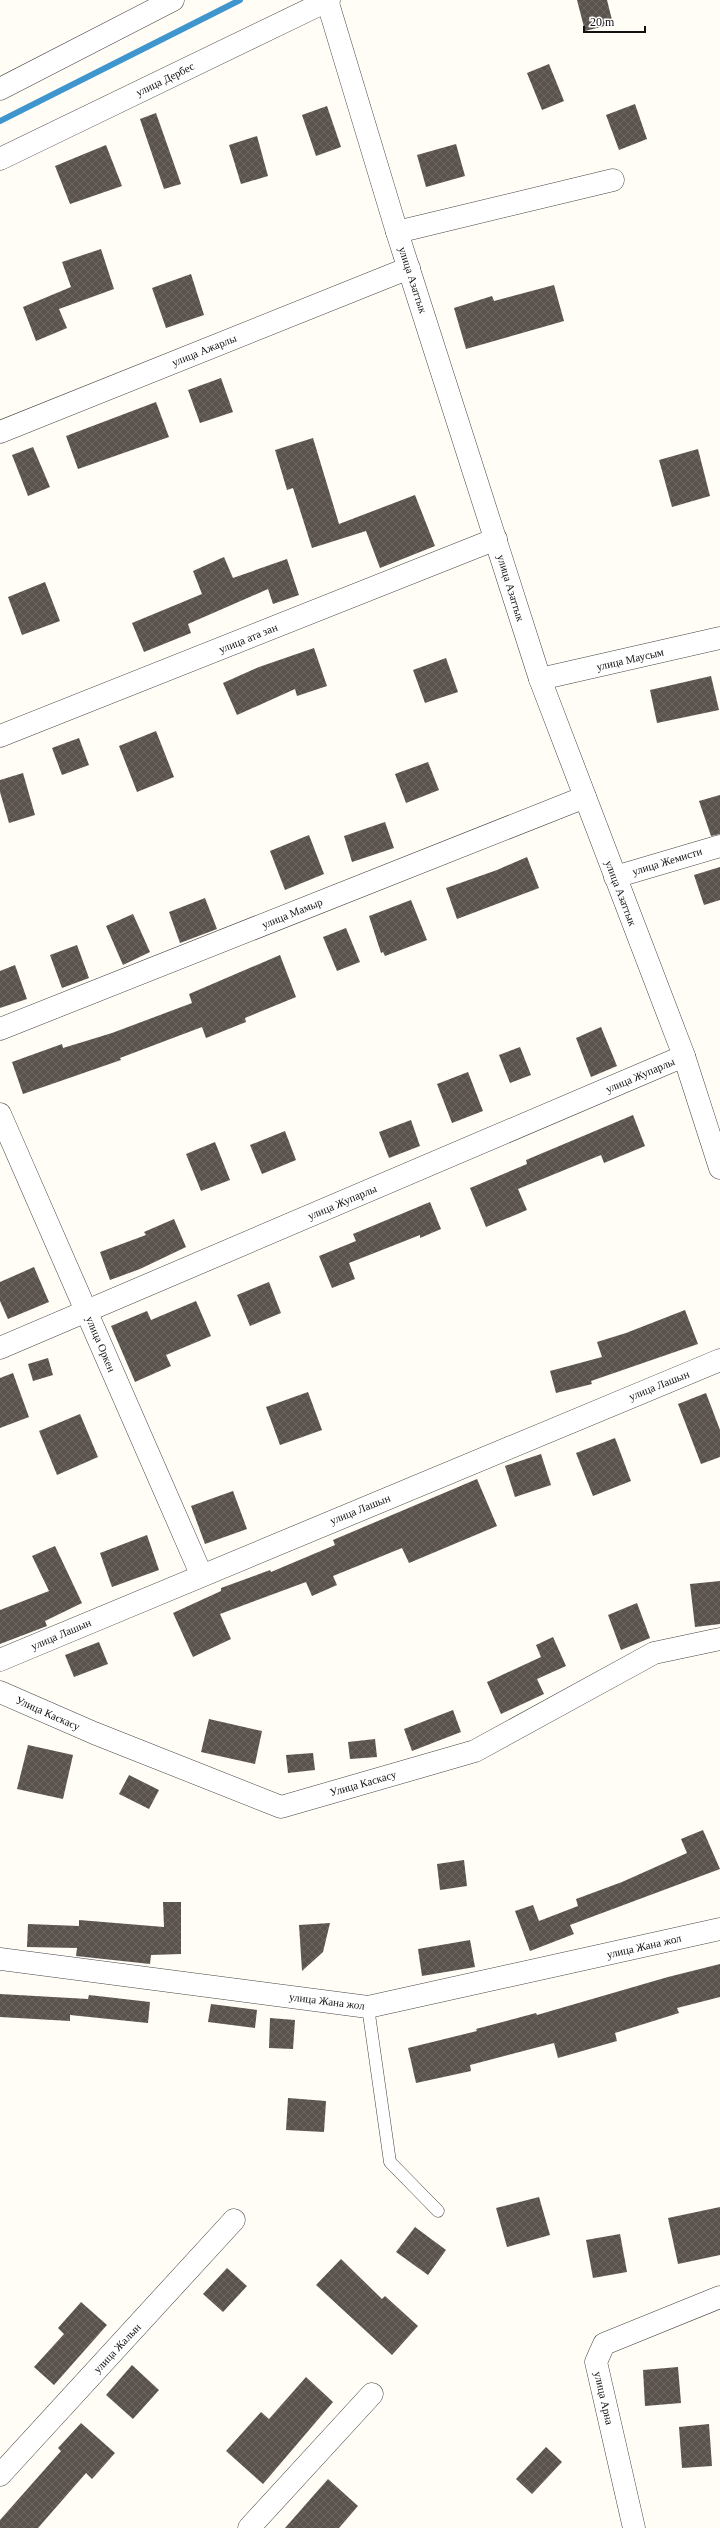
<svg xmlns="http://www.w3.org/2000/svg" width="720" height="2528" font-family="'Times New Roman',serif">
<defs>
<pattern id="building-cross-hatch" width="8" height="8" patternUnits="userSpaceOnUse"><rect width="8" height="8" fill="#5a524d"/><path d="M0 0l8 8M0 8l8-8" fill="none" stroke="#6d6662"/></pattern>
</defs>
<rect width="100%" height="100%" fill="#fffdf5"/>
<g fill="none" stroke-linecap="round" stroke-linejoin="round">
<path stroke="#3f96cf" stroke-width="6" d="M0,121L240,0"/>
</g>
<g fill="url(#building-cross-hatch)">
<path d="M577,0H607L613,24L585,31Z"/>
<path d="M549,64L564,101L542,110L527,73Z"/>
<path d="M635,104L647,139L619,150L606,115Z"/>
<path d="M327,106L341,147L316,156L302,115Z"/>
<path d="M156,113L181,184L164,189L140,119Z"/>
<path d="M257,136L268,176L241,184L229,145Z"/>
<path d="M456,144L465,176L426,187L417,155Z"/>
<path d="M106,145L122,186L70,204L55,166Z"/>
<path d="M101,249L114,289L59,309L67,328L36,341L23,307L71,287L62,262Z"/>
<path d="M191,274L204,315L166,328L152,288Z"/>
<path d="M554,285L564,321L466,349L454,308L492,296L494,301Z"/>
<path d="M221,378L233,412L200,423L188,390Z"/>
<path d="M156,402L169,437L78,469L66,436Z"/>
<path d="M313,438L339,524L415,495L435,546L380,568L366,531L312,548L293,488L287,490L275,450Z"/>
<path d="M33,447L50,487L28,496L12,455Z"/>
<path d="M698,449L710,496L672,507L659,460Z"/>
<path d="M224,557L233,578L287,559L299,595L273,604L268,589L188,624L191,633L144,652L132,623L202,594L193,571Z"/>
<path d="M45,582L60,621L22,635L8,597Z"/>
<path d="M314,648L327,686L297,696L295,689L237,715L223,683L259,667Z"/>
<path d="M446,658L458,692L425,703L413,670Z"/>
<path d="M711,676L719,710L657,723L650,690Z"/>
<path d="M156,731L174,777L137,792L119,746Z"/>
<path d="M79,738L89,765L62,775L52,748Z"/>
<path d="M428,762L439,790L406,803L395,774Z"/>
<path d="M23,773L35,815L9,823L0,792V780Z"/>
<path d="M720,795V834L711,836L699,801Z"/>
<path d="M385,822L394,848L352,862L344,836Z"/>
<path d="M309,835L324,874L285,890L270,851Z"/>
<path d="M527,857L539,888L457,919L446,888L497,870Z"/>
<path d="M720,867V900L704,905L694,875Z"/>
<path d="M205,898L217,929L180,943L169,912Z"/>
<path d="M411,900L427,940L385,956L383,952L381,953L369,916Z"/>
<path d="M133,914L150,952L123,965L106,926Z"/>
<path d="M346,928L360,962L337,971L323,937Z"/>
<path d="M77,945L89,978L62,988L50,955Z"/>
<path d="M280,955L296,997L245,1018L246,1022L206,1038L202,1027L120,1058L121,1060L23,1094L12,1062L62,1044L63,1048L112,1033L192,1003L189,994Z"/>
<path d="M15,965L27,999L0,1008V971Z"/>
<path d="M601,1027L617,1066L591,1077L576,1038Z"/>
<path d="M520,1047L531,1075L510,1083L499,1055Z"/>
<path d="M468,1072L483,1111L452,1123L437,1084Z"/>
<path d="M633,1115L645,1146L604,1163L601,1155L518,1189L527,1210L486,1227L470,1188L527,1164L526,1160Z"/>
<path d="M411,1120L420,1146L389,1158L379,1132Z"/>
<path d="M285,1131L296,1160L262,1174L250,1145Z"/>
<path d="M215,1142L230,1180L201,1191L186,1154Z"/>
<path d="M430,1202L441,1229L420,1238V1235L349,1263L355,1279L332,1288L319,1256L356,1241L353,1234Z"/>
<path d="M174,1219L186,1247L140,1269L110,1280L100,1252L146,1235L144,1232Z"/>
<path d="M34,1267L49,1302L8,1319L0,1301V1282Z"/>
<path d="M269,1282L281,1313L250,1326L237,1295Z"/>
<path d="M196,1301L211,1336L166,1355L171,1366L135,1382L111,1326L147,1311L151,1320Z"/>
<path d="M685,1310L698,1344L591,1381L592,1384L556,1393L550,1371L602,1357L597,1342L626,1333Z"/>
<path d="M48,1358L53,1375L33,1381L28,1364Z"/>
<path d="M13,1373L29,1417L0,1428V1378Z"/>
<path d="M308,1392L322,1430L280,1445L266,1407Z"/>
<path d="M706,1393L720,1430V1457L701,1464L678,1404Z"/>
<path d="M80,1414L98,1457L57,1475L39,1431Z"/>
<path d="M615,1438L631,1481L593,1496L576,1453Z"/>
<path d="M541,1454L551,1485L515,1497L505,1466Z"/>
<path d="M477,1479L497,1526L409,1563L402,1548L333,1576L337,1585L312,1596L306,1582L220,1614L231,1639L193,1657L173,1613L221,1591V1588L270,1570L271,1572L335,1545L333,1540Z"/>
<path d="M233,1491L247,1529L205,1544L191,1506Z"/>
<path d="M147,1535L159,1570L112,1587L100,1553Z"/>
<path d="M55,1546L82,1603L45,1621L47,1626L0,1644V1610L49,1591L32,1556Z"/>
<path d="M720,1581V1624L695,1627L690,1584Z"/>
<path d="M637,1603L650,1638L621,1650L608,1615Z"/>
<path d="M553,1637L566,1666L537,1679L544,1694L501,1714L487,1682L541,1657L536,1645Z"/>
<path d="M99,1642L108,1664L74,1677L65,1655Z"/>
<path d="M453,1710L461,1732L412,1751L404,1729Z"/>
<path d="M209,1719L262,1731L255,1764L201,1752Z"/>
<path d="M375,1739L377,1757L350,1759L348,1742Z"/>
<path d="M28,1745L73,1755L63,1799L17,1789Z"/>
<path d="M313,1753L315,1770L288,1773L286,1755Z"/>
<path d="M129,1775L159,1790L149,1809L119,1794Z"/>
<path d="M703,1830L720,1869L570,1925L574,1934L530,1951L515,1911L533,1905L539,1921L578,1906L576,1899L622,1882L687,1853L681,1839Z"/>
<path d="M464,1860L467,1886L440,1890L437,1864Z"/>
<path d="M163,1902H181V1954L151,1955L150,1964L76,1956L77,1948L27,1947L28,1924L79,1926V1920L164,1927Z"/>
<path d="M330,1923L323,1952L302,1971L299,1925Z"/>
<path d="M470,1940L475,1967L422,1976L418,1949Z"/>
<path d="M720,1964V1997L677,2008L679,2013L615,2033L617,2041L558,2058L554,2043L470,2065L471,2071L416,2083L408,2048L477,2031L476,2029L536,2013L537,2015L668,1977Z"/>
<path d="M0,1994L88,1999L89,1995L150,2002L148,2023L70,2015V2021L0,2017Z"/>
<path d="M211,2004L257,2010L255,2028L208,2022Z"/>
<path d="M270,2018L295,2020L293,2049L269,2048Z"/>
<path d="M288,2098L326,2101L324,2132L286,2130Z"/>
<path d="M539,2197L550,2235L507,2247L496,2208Z"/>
<path d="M720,2207V2255L678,2264L668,2218Z"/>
<path d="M415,2227L446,2250L428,2275L396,2252Z"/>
<path d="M620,2234L627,2272L593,2278L586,2240Z"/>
<path d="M341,2259L382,2299L385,2296L418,2326L392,2355L316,2285Z"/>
<path d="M227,2268L247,2286L223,2312L203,2294Z"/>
<path d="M81,2302L107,2325L54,2385L34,2367L64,2334L58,2328Z"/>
<path d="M132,2365L159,2390L133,2419L106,2395Z"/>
<path d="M678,2367L681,2403L645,2406L643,2370Z"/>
<path d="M306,2377L333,2402L263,2484L226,2451L261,2412L269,2419Z"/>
<path d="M81,2423L115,2453L92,2479L86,2473L38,2528H0V2520L61,2451L58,2448Z"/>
<path d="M709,2424L712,2466L682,2468L679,2427Z"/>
<path d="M546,2447L562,2462L532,2494L516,2479Z"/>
<path d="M328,2479L358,2506L339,2528H285Z"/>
</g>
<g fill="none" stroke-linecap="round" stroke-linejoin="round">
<defs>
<path id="lane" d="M368,2007L390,2162L438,2211"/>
<g id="street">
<path d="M327,0L397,232L540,679L684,1056L720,1168"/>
<path d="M0,89L173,0"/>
<path d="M0,159L329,0"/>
<path d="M397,232L613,180"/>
<path d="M0,432L409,268"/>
<path d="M540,679L720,638"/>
<path d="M0,736L496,539"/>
<path d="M615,877L720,846"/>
<path d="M0,1029L585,797"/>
<path d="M0,1114L201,1574"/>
<path d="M0,1348L684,1056"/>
<path d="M0,1660L720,1360"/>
<path d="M0,1692L94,1733L281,1807L475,1751L654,1653L720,1639"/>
<path d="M0,1959L368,2007L720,1929"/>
<path d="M0,2475L234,2220"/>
<path d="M249,2528L372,2394"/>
<path d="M634,2528L596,2362L604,2344L720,2297"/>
</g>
</defs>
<use href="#lane" stroke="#444" stroke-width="13"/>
<use href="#street" stroke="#444" stroke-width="23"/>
<use href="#lane" stroke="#fff" stroke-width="12"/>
<use href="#street" stroke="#fff" stroke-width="22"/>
</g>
<g text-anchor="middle" stroke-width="4" stroke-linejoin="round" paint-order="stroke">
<g font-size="11" fill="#111" stroke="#fff">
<text transform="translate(165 79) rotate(-26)" y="4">улица Дербес</text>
<text transform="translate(413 280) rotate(72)" y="4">улица Азаттык</text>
<text transform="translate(204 350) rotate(-22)" y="4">улица Ажарлы</text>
<text transform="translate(511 588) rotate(73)" y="4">улица Азаттык</text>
<text transform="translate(248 638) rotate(-22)" y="4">улица ата зан</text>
<text transform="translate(630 659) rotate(-13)" y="4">улица Маусым</text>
<text transform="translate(667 861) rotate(-17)" y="4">улица Жемисти</text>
<text transform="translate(621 893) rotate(69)" y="4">улица Азаттык</text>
<text transform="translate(292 913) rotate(-22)" y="4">улица Мамыр</text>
<text transform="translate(640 1075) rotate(-23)" y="4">улица Жупарлы</text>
<text transform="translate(342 1202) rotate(-23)" y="4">улица Жупарлы</text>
<text transform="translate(101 1344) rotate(67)" y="4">улица Оркен</text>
<text transform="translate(659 1385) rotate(-22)" y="4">улица Лашын</text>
<text transform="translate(360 1509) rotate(-22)" y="4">улица Лашын</text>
<text transform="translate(61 1634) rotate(-23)" y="4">улица Лашын</text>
<text transform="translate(48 1713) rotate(24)" y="4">Улица Каскасу</text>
<text transform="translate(363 1783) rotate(-16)" y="4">Улица Каскасу</text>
<text transform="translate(644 1946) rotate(-13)" y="4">улица Жана жол</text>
<text transform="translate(327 2001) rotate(7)" y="4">улица Жана жол</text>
<text transform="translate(117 2348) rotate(-47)" y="4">улица Жалын</text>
<text transform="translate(604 2398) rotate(77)" y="4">улица Арна</text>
</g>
</g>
<path d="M584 26v6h61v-6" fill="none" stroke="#111111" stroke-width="2"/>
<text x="590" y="26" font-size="12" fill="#111111" stroke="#ffffff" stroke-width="3" paint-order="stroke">20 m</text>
</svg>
